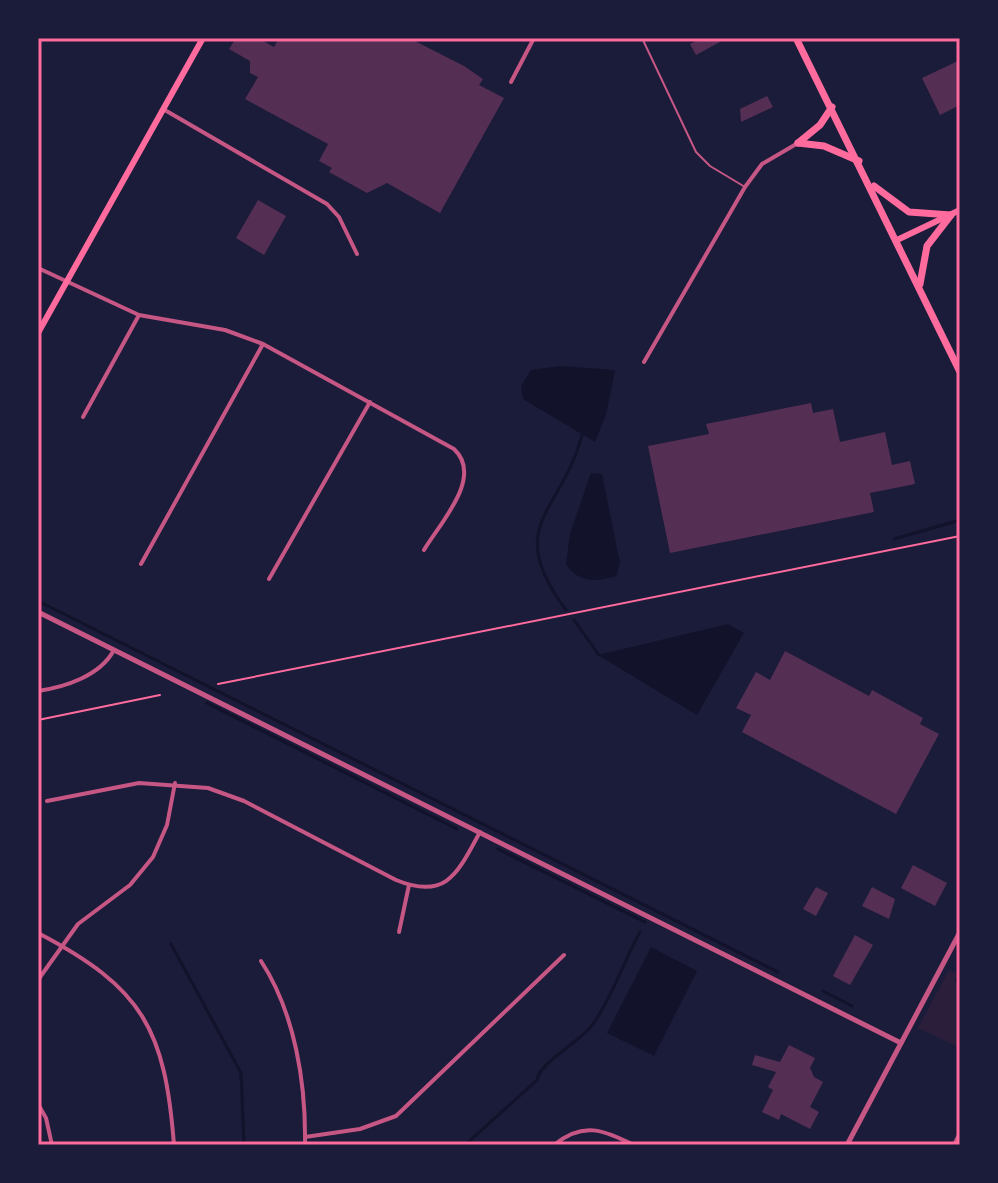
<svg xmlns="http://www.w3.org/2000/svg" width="998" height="1183" font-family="'Alegreya Sans',sans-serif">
<rect width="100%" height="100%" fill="#1b1b3a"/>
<path fill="#2a1e3b" d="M949,970L957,974L954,981L960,985V1048L918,1028Z"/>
<g fill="#12122b">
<path d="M561,366L615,370L606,415L595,442L523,399L521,386L531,370Z"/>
<path d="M591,473L602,474L620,563L616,576C597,582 578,583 566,564L570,534Z"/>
<path d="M728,624L744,633L697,715L598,655Z"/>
<path d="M651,947L697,971L654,1056L607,1033Z"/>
</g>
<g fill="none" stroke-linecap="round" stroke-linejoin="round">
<g stroke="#12122b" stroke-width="3">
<path d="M894,539L960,520"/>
<path d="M38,601L778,972"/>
<path d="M566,610C502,524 562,513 582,435"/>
<path d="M574,620L599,655"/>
<path d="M207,703L457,829"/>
<path d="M498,849L645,922"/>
<path d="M171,944L241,1073L244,1145"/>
<path d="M823,991L852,1006"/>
<path d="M465,1145L537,1080C538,1065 576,1043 588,1030C606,1011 626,957 640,932"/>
</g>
</g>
<g fill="#542f53">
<path d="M236,38H258L274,47L279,38H409L464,66L483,79L479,85L504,98L440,213L387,183L367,193L329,172L332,168L319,161L328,144L245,99L258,77L250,73V61L229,49Z"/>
<path d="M702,38H718L720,42L696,55L690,44Z"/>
<path d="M960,60V105L940,115L922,78Z"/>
<path d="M767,96L773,107L741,122L740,109Z"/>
<path d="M258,200L286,216L264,255L236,238Z"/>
<path d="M811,403L813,413L833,409L840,442L885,432L892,465L910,461L915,484L870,493L874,512L670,553L648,446L709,434L706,424Z"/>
<path d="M785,651L869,696L872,690L923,718L920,724L939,734L896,814L742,732L751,715L736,708L756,672L770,680Z"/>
<path d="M913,865L947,883L935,906L901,888Z"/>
<path d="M816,887L828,893L816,916L803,909Z"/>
<path d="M872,887L895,899L889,919L862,906Z"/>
<path d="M855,935L873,945L850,985L833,976Z"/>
<path d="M789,1045L815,1058L810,1068L814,1077L823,1082L810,1107L819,1112L810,1129L781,1114L779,1120L762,1112L773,1090L768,1087L776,1072L752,1065L755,1055L780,1062Z"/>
</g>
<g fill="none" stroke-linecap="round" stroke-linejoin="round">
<g stroke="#ff6b9d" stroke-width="2">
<path d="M218,684L960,536"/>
<path d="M38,720L160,695"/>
</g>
<path stroke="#c65784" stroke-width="2" d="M642,38L696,152L710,166L745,187"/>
<g stroke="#c65784" stroke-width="4">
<path d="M511,82L534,38"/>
<path d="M163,109L327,204L339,217L357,254"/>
<path d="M38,268L139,315L225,330L263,344L454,449C484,477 440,523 424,550"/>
<path d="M644,362L745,187L762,164L798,143"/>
<path d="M83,417L139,315"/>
<path d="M38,521V530"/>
<path d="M141,564L263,344"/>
<path d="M269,579L370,402"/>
<path d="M38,691C65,687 100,676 114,650"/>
<path d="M47,801L139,783L208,788L244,801L396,880C447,901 458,872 480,832"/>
<path d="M399,932L409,885"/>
<path d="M38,933C143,988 165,1029 174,1145"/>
<path d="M261,961C295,1013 306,1083 305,1145"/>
<path d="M38,980L78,924L130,885L153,857L167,825L175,783"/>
<path d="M38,1104L46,1118L52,1145"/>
<path d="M305,1137L360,1129L396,1116L564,955"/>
<path d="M554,1145C583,1121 603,1130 634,1145"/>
<path d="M954,1145L960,1133"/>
</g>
<g stroke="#c65784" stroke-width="5">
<path d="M38,612L901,1043"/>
<path d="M847,1145L960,932"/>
</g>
<g stroke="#ff6b9d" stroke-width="6">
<path d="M897,240L960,210"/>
<path d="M38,333L203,38"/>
</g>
<g stroke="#ff6b9d" stroke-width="7">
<path d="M796,38L960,372"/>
<path d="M798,143L824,146L859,161"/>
<path d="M798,143L820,125L832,107"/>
<path d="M874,186L909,212L951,215"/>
<path d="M920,284L927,246L951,215"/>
</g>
</g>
<rect width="998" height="1183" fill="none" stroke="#1b1b3a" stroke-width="80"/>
<rect x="40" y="40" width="918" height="1103" fill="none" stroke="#ff6b9d" stroke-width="3"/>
</svg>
